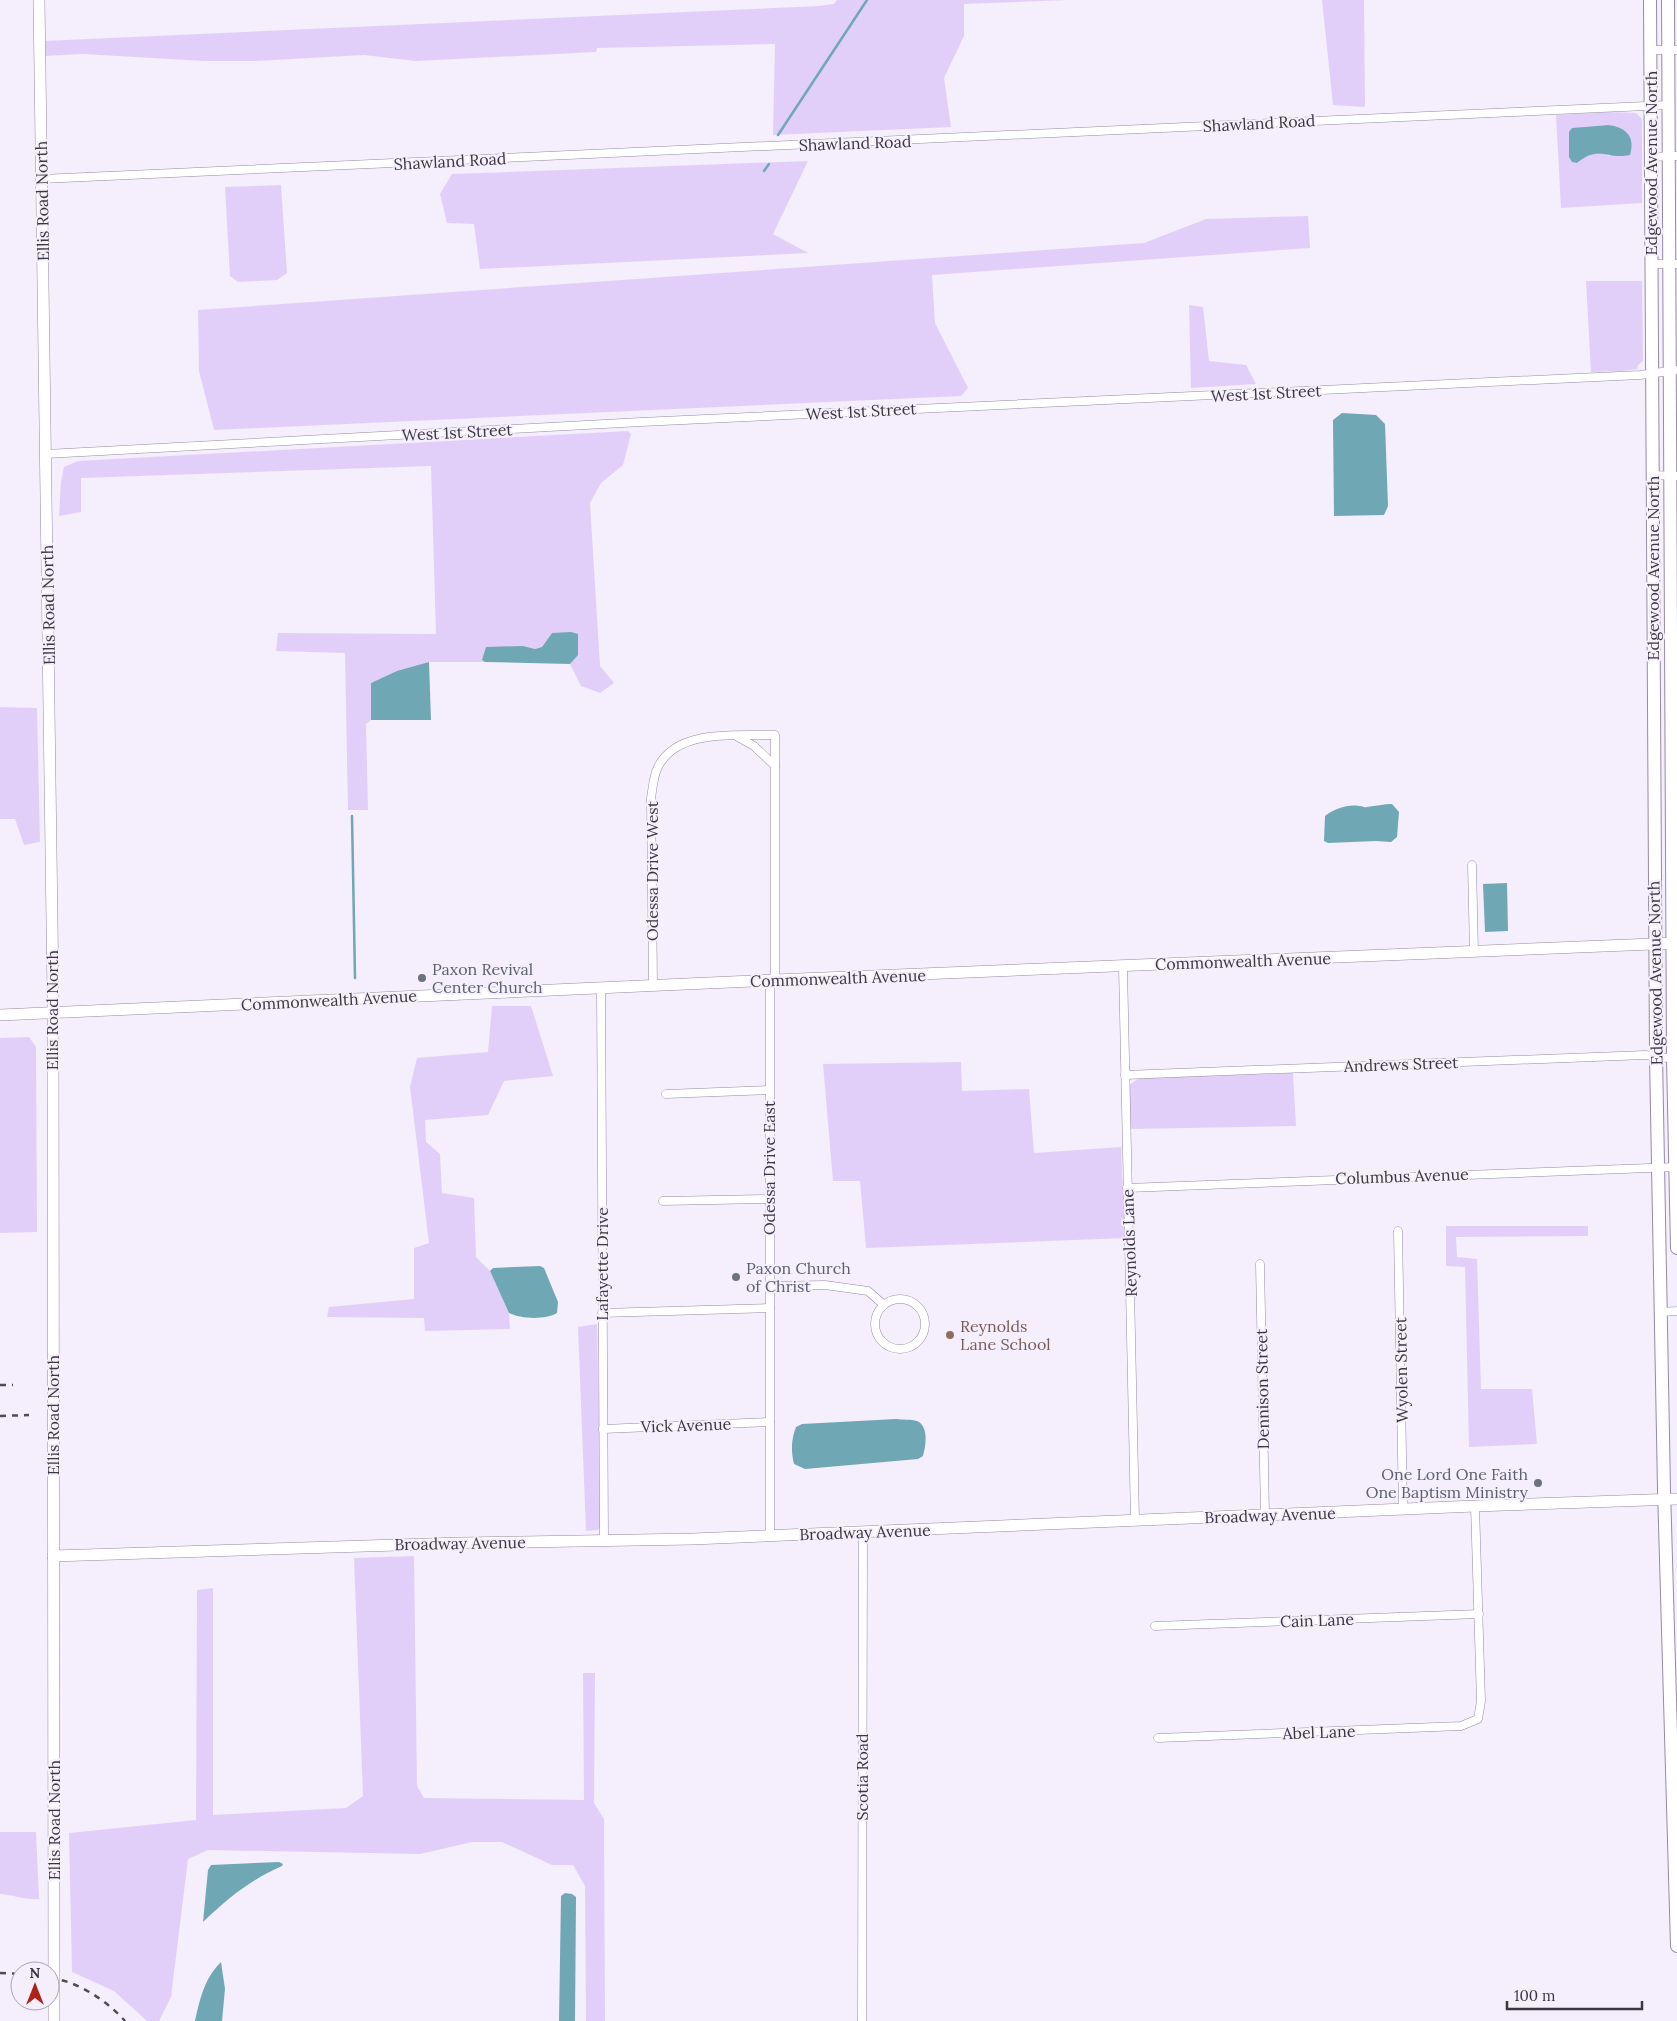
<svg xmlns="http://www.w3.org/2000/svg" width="1677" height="2021" font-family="Lora,serif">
<rect width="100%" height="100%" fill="#f5eefd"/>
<g fill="#e2cff9" fill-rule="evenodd">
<path d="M837,0H1068L964,4V36L944,78L951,127L773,135L775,44L597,48L596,52L415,61L364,55L255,61H204L83,54L45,56L44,41L819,6L834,4Z"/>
<path d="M1322,0H1364L1365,107L1333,105Z"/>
<path d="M1609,112L1636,113L1642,119V203L1561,208L1556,115ZM1608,125L1614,127L1609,156C1596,151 1587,154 1577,163L1572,162L1569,157V133L1583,127Z"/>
<path d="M808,161L773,234L808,253L480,269L474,224L447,223L440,194L452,174Z"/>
<path d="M281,185L287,273L277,280L238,282L230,276L225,187Z"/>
<path d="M1308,216L1310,248L932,275L935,323L968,388L961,396L214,430L199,371L198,310L1144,243L1206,219Z"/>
<path d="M1586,281H1642L1643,361L1638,365L1637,369L1622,371L1591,372Z"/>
<path d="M1189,305L1203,307L1209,361L1246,365L1256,384L1191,388Z"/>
<path d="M628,431L631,434L623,465L601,483L590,503L600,666L614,683L600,693L581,686L570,664L578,654L552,633L542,647L535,649L523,646L482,659L485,662H429L371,683V720L366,724L368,810H348L345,653L276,651L278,633L436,634L431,466L81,478V512L59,516L61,482L64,467L78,461Z"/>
<path d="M0,707L37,708L40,842L24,845L15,819H0Z"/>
<path d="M492,1006H531L553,1076L504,1081L488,1115L425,1120L426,1142L440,1154L442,1193L474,1198L476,1257L490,1271L509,1313L510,1329L425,1331L424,1318L327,1317L329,1307L414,1299V1248L429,1243L410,1087L417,1058L488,1052Z"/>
<path d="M29,1037L36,1047L37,1232L0,1233V1038Z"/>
<path d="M961,1062L962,1091L1029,1089L1034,1153L1121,1147L1125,1238L866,1248L860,1181H833L823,1064Z"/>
<path d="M1293,1073L1296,1126L1130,1129L1129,1085L1139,1078Z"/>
<path d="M1446,1226H1588V1236L1456,1237L1457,1257L1477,1259L1481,1389H1532L1537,1444L1469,1447L1465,1267L1446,1266Z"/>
<path d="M597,1324L601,1525L598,1530L586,1531L578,1327Z"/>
<path d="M414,1556L417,1786L424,1798L584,1800L583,1673H595L594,1803L604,1819L605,2021H586L585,1886L573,1865H552L502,1842H472L420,1854L208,1850L188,1859L171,1997L159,2021H147L114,1991L72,1972L69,1833L196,1820L197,1590L213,1588V1815L346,1808L363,1796L354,1558Z"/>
<path d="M0,1832H36L39,1899C24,1900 15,1895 0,1894Z"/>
</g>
<g fill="#6fa7b5">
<path d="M1608,125C1625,127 1636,136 1630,155C1606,160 1599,145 1577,163L1572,162L1569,157V132L1572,128Z"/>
<path d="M1342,413L1376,415L1385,424L1388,506L1384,515L1334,516L1333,420Z"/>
<path d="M571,632L578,634V655L570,664L485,662L482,660L486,647L523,646L535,649L542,647L552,633Z"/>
<path d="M429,662L431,720H371V683L397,671Z"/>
<path d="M1392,804L1399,812L1397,837L1391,842L1376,841L1328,843L1324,841L1325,816C1334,809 1348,804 1359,806C1364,806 1363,808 1367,807C1376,806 1383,804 1392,804Z"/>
<path d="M1507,883L1508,931L1485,932L1483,884Z"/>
<path d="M540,1266L544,1268L558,1302L557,1313C545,1320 521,1319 509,1313L490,1271L493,1268Z"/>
<path d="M896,1419C902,1420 911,1419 917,1421C929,1426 926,1446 923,1456L918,1459L805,1469L794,1464C791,1451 791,1440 796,1427L802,1424Z"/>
<path d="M279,1862L283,1864L282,1866C250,1880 228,1898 203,1922L208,1870L211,1865Z"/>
<path d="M565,1893L572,1894L576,1897L575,2021H559L561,1896Z"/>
<path d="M221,1962L225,1989L222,2021H195C200,1999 204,1979 221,1962Z"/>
</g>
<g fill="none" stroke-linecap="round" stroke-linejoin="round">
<g stroke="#6fa7b5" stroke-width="2.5">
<path d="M778,135L867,0"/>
<path d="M764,171L769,164"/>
<path d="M352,816L355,978"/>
</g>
<defs>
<g id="street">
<path d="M1650,50H1677"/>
<path d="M1651,157L1677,156"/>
<path d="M41,179L1668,105"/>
<path d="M1651,264H1677"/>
<path d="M46,454L641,422L1640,375L1677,370"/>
<path d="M1653,475L1677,476"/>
<path d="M738,737L754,746L775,766"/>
<path d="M1472,865L1474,952"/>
<path d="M1123,967L1135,1520"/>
<path d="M653,985L651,798C653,787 653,777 658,767C677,728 738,736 775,735V980"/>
<path d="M601,988L604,1541"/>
<path d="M1125,1075L1645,1055L1675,1059"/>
<path d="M666,1094L769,1090"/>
<path d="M1127,1188L1676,1167"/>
<path d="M663,1201L770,1199"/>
<path d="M1398,1231L1403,1509"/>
<path d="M1260,1264L1265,1515"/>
<path d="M770,1286L825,1285L868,1291L884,1305"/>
<circle cx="900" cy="1324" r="25"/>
<path d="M1661,1312L1677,1311"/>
<path d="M602,1313L770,1308"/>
<path d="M603,1429L770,1422"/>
<path d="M770,1536V980"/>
<path d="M1155,1626L1479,1614"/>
<path d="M1158,1738L1461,1726L1478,1719L1481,1701L1475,1506"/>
<path d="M862,2021L863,1532"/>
</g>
<g id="secondary">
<path d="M39,0L53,993L54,2021"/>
<path d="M0,1015L775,980L1677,943"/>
<path d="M53,1556L461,1543L693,1539L1475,1506L1677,1499"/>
</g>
<g id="primary">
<path d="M1650,0L1656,1056L1664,1489L1677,1946"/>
<path d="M1668,0L1673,1058L1677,1248"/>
</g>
</defs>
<use href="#street" stroke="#958ba2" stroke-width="9"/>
<use href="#secondary" stroke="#958ba2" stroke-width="12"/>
<use href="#primary" stroke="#958ba2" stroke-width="14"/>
<use href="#street" stroke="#fff" stroke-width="8"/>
<use href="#secondary" stroke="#fff" stroke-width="11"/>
<use href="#primary" stroke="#fff" stroke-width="12"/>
<g stroke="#504b55" stroke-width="2.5" stroke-dasharray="6 6" stroke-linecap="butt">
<path d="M0,1385H13"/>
<path d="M0,1416L29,1415"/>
<path d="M0,1973L20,1974"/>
<path d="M50,1978C78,1981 107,2001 125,2021"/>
</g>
</g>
<g fill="#6b7280" stroke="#f5eefd" stroke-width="2">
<circle cx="422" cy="978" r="5"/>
<circle cx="736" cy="1277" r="5"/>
<circle cx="1538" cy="1483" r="5"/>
</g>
<circle fill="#8d6e63" stroke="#f5eefd" stroke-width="2" cx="950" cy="1335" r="5"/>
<g text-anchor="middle" stroke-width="4" stroke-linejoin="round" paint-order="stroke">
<g font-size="16" fill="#3b3740" stroke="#f5eefd">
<text transform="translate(1259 123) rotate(-3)" y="6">Shawland Road</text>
<text transform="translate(855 143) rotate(-2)" y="6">Shawland Road</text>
<text transform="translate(450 161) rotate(-3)" y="6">Shawland Road</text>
<text transform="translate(1651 163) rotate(-90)" y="6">Edgewood Avenue North</text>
<text transform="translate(42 201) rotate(-91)" y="6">Ellis Road North</text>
<text transform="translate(1266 393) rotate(-3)" y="6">West 1st Street</text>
<text transform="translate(861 411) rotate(-3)" y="6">West 1st Street</text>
<text transform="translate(457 432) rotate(-3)" y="6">West 1st Street</text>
<text transform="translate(1653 568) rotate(-90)" y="6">Edgewood Avenue North</text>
<text transform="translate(48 605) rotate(-91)" y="6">Ellis Road North</text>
<text transform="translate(652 871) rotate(-90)" y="6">Odessa Drive West</text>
<text transform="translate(1243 961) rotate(-2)" y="6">Commonwealth Avenue</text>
<text transform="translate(1655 973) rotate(-91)" y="6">Edgewood Avenue North</text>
<text transform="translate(838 978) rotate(-2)" y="6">Commonwealth Avenue</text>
<text transform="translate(329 1000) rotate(-3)" y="6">Commonwealth Avenue</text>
<text transform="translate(52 1010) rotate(-90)" y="6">Ellis Road North</text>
<text transform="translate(1401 1064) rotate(-2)" y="6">Andrews Street</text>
<text transform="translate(769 1168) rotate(-90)" y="6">Odessa Drive East</text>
<text transform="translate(1402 1176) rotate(-2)" y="6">Columbus Avenue</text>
<text transform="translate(1129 1243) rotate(-92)" y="6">Reynolds Lane</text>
<text transform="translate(602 1264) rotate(-90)" y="6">Lafayette Drive</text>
<text transform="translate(1401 1370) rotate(-91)" y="6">Wyolen Street</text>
<text transform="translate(1262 1389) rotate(-91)" y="6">Dennison Street</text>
<text transform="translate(53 1415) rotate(-90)" y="6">Ellis Road North</text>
<text transform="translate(686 1425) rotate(-2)" y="6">Vick Avenue</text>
<text transform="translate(1270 1515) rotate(-2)" y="6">Broadway Avenue</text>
<text transform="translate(865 1532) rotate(-2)" y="6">Broadway Avenue</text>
<text transform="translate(460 1543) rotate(-1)" y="6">Broadway Avenue</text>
<text transform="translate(1317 1620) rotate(-2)" y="6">Cain Lane</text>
<text transform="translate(1319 1732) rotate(-2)" y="6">Abel Lane</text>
<text transform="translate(862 1777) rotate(-90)" y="6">Scotia Road</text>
<text transform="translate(54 1820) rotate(-90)" y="6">Ellis Road North</text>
</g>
<g font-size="16" fill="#5b616d" stroke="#f5eefd" text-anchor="start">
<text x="432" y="975">Paxon Revival<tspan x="432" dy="18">Center Church</tspan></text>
<text x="746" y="1274">Paxon Church<tspan x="746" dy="18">of Christ</tspan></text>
<text x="1528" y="1480" text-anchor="end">One Lord One Faith<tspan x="1528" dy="18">One Baptism Ministry</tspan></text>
</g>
<g font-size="16" fill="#785e54" stroke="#f5eefd" text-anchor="start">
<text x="960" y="1332">Reynolds<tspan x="960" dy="18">Lane School</tspan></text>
</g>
</g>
<g transform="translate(35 1986)"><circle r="24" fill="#f5eefd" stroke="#aba5b1"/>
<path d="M0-4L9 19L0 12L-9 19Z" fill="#b02119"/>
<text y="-8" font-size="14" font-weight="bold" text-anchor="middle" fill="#3b3740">N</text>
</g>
<path d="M1507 2001v8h135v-8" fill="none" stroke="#3b3740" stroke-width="2.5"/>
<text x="1514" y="2001" font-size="15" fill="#3b3740" stroke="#f5eefd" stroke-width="4" paint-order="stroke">100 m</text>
</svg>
